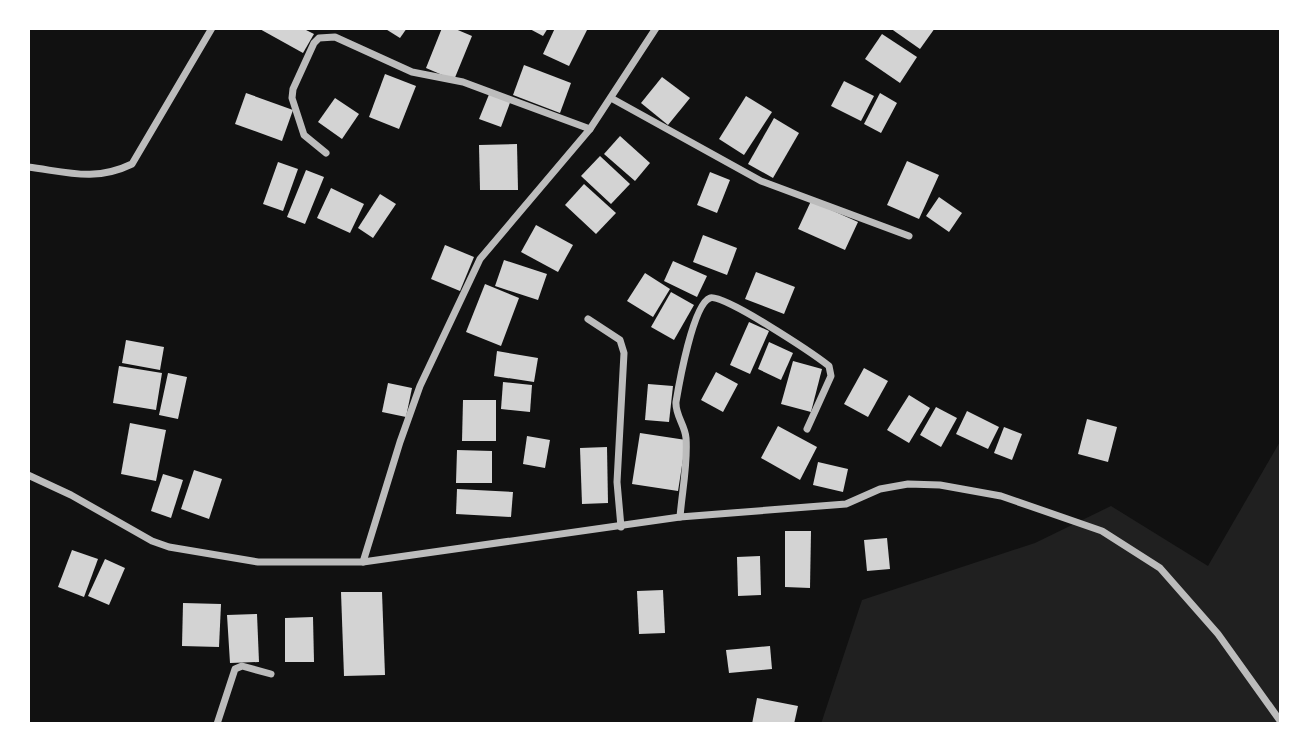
<svg xmlns="http://www.w3.org/2000/svg" width="1309" height="752" font-family="Signika,sans-serif">
<rect width="100%" height="100%" fill="#111"/>
<path fill="#202020" d="M1281,440V724H821L862,600L1035,543L1111,506L1208,566Z"/>
<g fill="#d3d3d3">
<path d="M258,28H302L314,34L303,53Z"/>
<path d="M384,28H407L400,38Z"/>
<path d="M442,28H453L472,36L454,80L426,68Z"/>
<path d="M528,28H548L543,36Z"/>
<path d="M555,28H588L569,66L543,54Z"/>
<path d="M890,28H935L920,49Z"/>
<path d="M882,34L917,57L900,83L865,59Z"/>
<path d="M524,65L571,83L560,113L513,95Z"/>
<path d="M385,74L416,86L399,129L369,117Z"/>
<path d="M662,77L690,98L668,125L641,103Z"/>
<path d="M844,81L874,96L861,121L831,106Z"/>
<path d="M490,92L511,100L501,127L479,119Z"/>
<path d="M246,93L293,110L282,141L235,124Z"/>
<path d="M880,93L897,103L881,133L864,124Z"/>
<path d="M746,96L772,112L744,155L719,139Z"/>
<path d="M335,98L359,114L342,139L318,122Z"/>
<path d="M774,118L799,133L773,178L748,164Z"/>
<path d="M620,136L650,163L635,181L604,154Z"/>
<path d="M517,144L518,190H480L479,145Z"/>
<path d="M600,156L630,184L611,204L581,176Z"/>
<path d="M907,161L939,175L919,219L887,205Z"/>
<path d="M278,162L298,169L283,211L263,204Z"/>
<path d="M306,170L324,177L305,224L287,217Z"/>
<path d="M710,172L730,180L717,213L697,205Z"/>
<path d="M584,184L616,213L596,234L565,205Z"/>
<path d="M331,188L364,204L350,233L317,218Z"/>
<path d="M380,194L396,204L373,238L358,228Z"/>
<path d="M939,197L962,213L949,232L926,216Z"/>
<path d="M811,201L858,222L845,250L798,229Z"/>
<path d="M536,225L573,245L558,272L521,252Z"/>
<path d="M703,235L737,248L727,275L693,262Z"/>
<path d="M445,245L474,257L460,291L431,279Z"/>
<path d="M504,260L547,274L538,300L495,286Z"/>
<path d="M673,261L707,276L697,297L664,281Z"/>
<path d="M756,272L795,287L784,314L745,299Z"/>
<path d="M645,273L670,289L653,317L627,301Z"/>
<path d="M485,284L519,298L501,346L466,332Z"/>
<path d="M671,292L694,305L674,340L651,327Z"/>
<path d="M749,322L769,331L750,374L730,365Z"/>
<path d="M126,340L164,347L160,370L122,363Z"/>
<path d="M769,342L793,353L781,380L758,369Z"/>
<path d="M497,351L538,358L534,382L494,376Z"/>
<path d="M793,361L822,369L811,412L781,404Z"/>
<path d="M119,366L162,373L156,410L113,403Z"/>
<path d="M864,368L888,381L868,417L844,404Z"/>
<path d="M716,372L738,384L723,412L701,400Z"/>
<path d="M168,373L187,377L178,419L159,415Z"/>
<path d="M503,382L532,385L530,412L501,409Z"/>
<path d="M388,383L412,388L406,417L382,412Z"/>
<path d="M648,384L673,386L669,422L645,420Z"/>
<path d="M909,395L930,408L909,443L887,430Z"/>
<path d="M463,400H496V441H462Z"/>
<path d="M936,407L957,418L941,447L920,435Z"/>
<path d="M967,411L999,427L988,449L956,434Z"/>
<path d="M1087,419L1117,427L1108,462L1078,454Z"/>
<path d="M130,423L166,430L156,481L121,474Z"/>
<path d="M778,426L817,447L800,480L761,458Z"/>
<path d="M1004,427L1022,434L1012,460L994,453Z"/>
<path d="M640,433L686,440L678,491L632,484Z"/>
<path d="M527,436L550,440L545,468L523,464Z"/>
<path d="M607,447L608,503L582,504L580,448Z"/>
<path d="M457,450L492,451V483H456Z"/>
<path d="M818,462L848,469L843,492L813,485Z"/>
<path d="M194,470L222,479L209,519L181,509Z"/>
<path d="M163,474L183,480L171,518L151,511Z"/>
<path d="M457,489L513,492L511,517L456,514Z"/>
<path d="M785,531H811L810,588L785,587Z"/>
<path d="M887,538L890,569L867,571L864,540Z"/>
<path d="M72,550L98,559L84,597L58,587Z"/>
<path d="M760,556L761,595L738,596L737,557Z"/>
<path d="M105,559L125,568L109,605L88,596Z"/>
<path d="M663,590L665,633L639,634L637,591Z"/>
<path d="M341,592H382L385,675L344,676Z"/>
<path d="M183,603L221,604L219,647L182,646Z"/>
<path d="M257,614L259,662L230,663L227,615Z"/>
<path d="M313,617L314,662H285V618Z"/>
<path d="M770,646L772,669L729,673L726,650Z"/>
<path d="M757,698L798,706L794,724H752Z"/>
</g>
<g fill="none" stroke-linecap="round" stroke-linejoin="round">
<g stroke="#bcbcbc" stroke-width="7">
<path d="M611,98L761,181L909,236"/>
<path d="M326,153L304,135L292,98L293,89L314,43L319,38L335,37L412,72L463,82L590,129"/>
<path d="M28,167C67,172 95,182 132,164L212,28"/>
<path d="M588,319L620,340L624,353L617,482L621,527"/>
<path d="M28,475L71,495L152,541L169,547L258,562H363L680,517L846,504L880,489L908,484L940,485L1001,496L1102,531L1160,568L1218,634L1281,722"/>
<path d="M680,517C682,492 688,463 686,438C685,425 675,415 676,402C679,384 693,304 710,298C723,293 815,355 829,366L831,376L807,429"/>
<path d="M363,562L400,442L420,386L480,259L590,129L656,28"/>
<path d="M217,724L235,669L242,666L271,674"/>
</g>
</g>
<rect width="1309" height="752" fill="none" stroke="#ffffff" stroke-width="60"/>
</svg>
